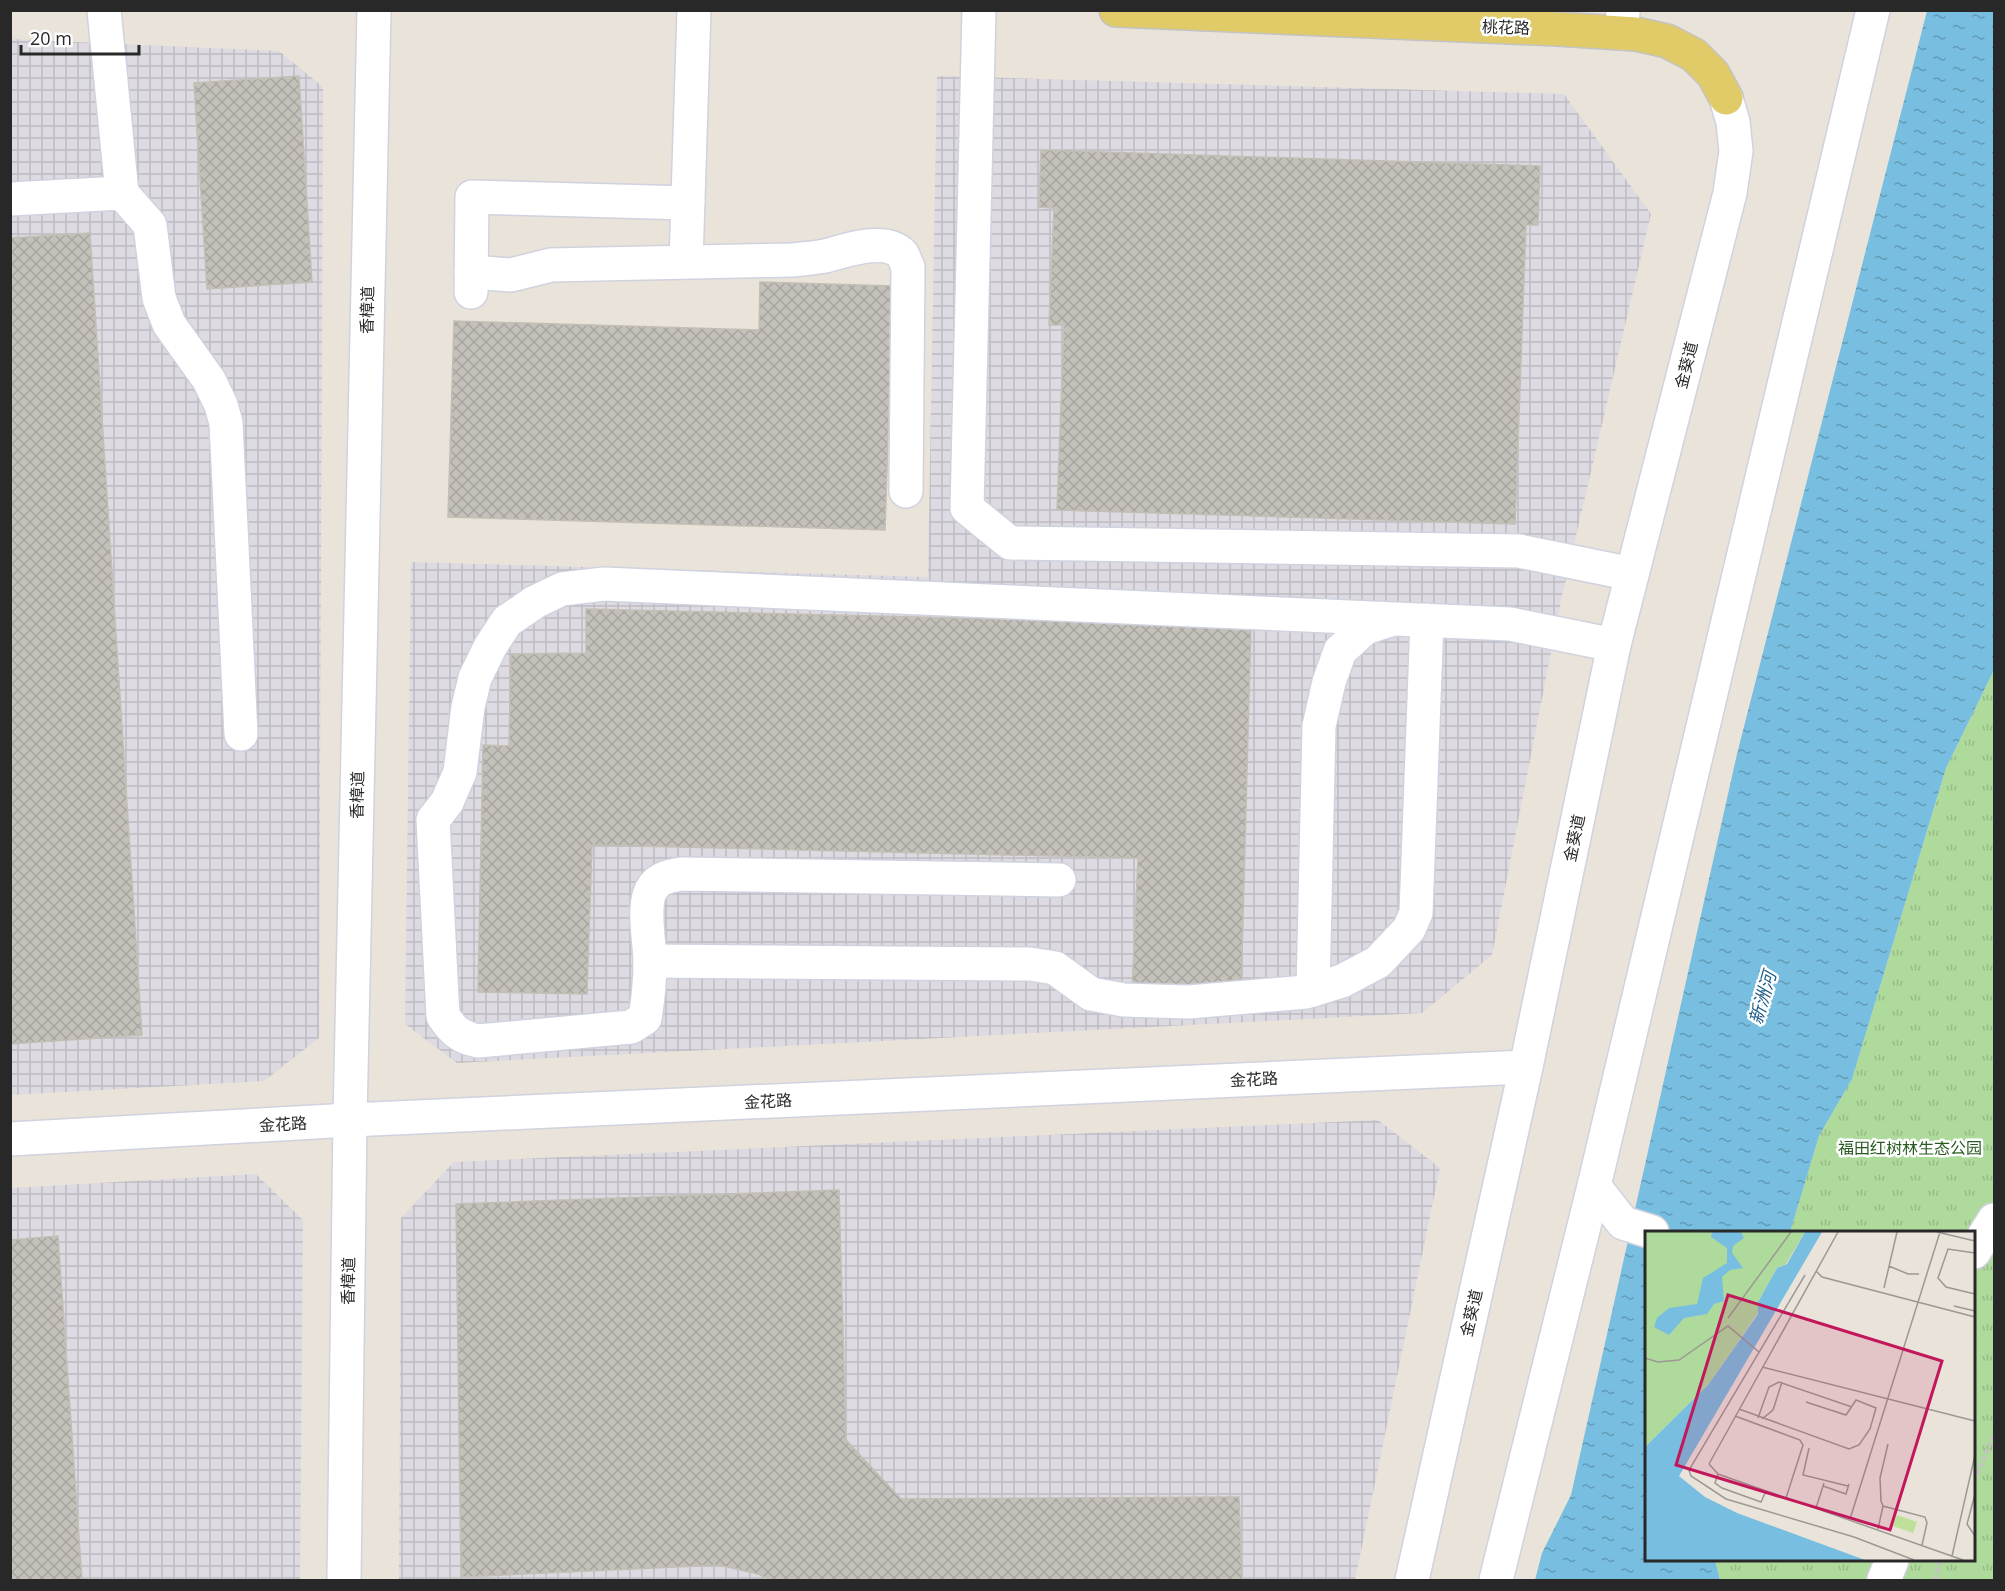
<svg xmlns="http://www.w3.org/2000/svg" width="2005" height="1591" font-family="'Open Sans','Noto Sans SC',sans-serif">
<defs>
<pattern id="industrial-grid" width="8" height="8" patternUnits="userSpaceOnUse" patternTransform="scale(1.5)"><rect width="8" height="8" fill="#dddbe1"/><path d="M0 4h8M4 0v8" fill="none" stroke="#bebcc1"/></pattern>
<pattern id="park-tufts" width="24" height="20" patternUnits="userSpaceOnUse" patternTransform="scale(1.5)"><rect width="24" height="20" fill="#aeda9c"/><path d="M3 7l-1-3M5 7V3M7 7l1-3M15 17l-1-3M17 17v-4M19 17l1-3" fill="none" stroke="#96bb86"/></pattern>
<pattern id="water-ripples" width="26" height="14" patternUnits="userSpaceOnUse" patternTransform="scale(1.5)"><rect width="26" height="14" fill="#78bee0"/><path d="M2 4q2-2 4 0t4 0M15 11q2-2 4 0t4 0" fill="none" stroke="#629ab6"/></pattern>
<pattern id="building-cross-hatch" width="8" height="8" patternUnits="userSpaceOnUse" patternTransform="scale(1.5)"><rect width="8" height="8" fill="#c4c0ba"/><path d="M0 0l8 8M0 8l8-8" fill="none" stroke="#a8a5a0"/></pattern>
</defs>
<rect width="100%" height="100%" fill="#e9e3da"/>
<g fill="url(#industrial-grid)">
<path d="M11,39L279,51L323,87L319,1038L264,1081L11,1095Z"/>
<path d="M937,76L1564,94L1651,214L1562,596L1492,955L1422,1013L457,1063L405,1024L411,562L928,577Z"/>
<path d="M1378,1120L1440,1168L1355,1580H399L401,1218L454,1162Z"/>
<path d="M256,1174L303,1220L300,1580H11V1188Z"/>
</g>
<path fill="url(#park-tufts)" d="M1994,670V1580H1720L1715,1560H1974V1232H1790L1819,1136L1852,1079L1946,768Z"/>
<path fill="url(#water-ripples)" d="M1927,11H1994V670L1946,768L1852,1079L1819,1136L1790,1232H1646V1560H1715L1720,1580H1535L1542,1553L1571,1495L1737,754Z"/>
<g fill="url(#building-cross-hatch)" stroke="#c3bfb5" stroke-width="1.5">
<path d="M299,76L312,282L207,289L194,83Z"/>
<path d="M1041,150L1540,166L1538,225H1526L1515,524L1057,510L1064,325H1049L1054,208L1039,207Z"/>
<path d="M90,233L142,1035L10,1044V238Z"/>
<path d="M760,282L893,286L885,530L448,517L454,321L759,330Z"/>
<path d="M586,609L1251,625L1241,993L1132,990L1138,858L592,845L587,994L478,992L483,745L509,746L511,654L586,653Z"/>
<path d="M839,1190L846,1440L901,1499L1239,1497L1242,1580H772L758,1574L719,1565L461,1577L456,1204Z"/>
<path d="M58,1236L82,1580H10V1240Z"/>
</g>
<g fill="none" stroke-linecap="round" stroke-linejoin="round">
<defs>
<g id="minor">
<path d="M104,10L122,193"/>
<path d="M979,10L967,508L1010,543L1519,551L1632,574"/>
<path d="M1622,33L1623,10"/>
<path d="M10,199L122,193L150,225L159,298L169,324L209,380L221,405L226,423L241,734"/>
<path d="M686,262L694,10"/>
<path d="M471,272L511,275L551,265L792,260C803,259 814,258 825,256C844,251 885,236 902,254C904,257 906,263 908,267L906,491"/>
<path d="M471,292L472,197L688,203"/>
<path d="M1059,880L682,874C671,876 660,877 653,887C641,902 650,943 650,962C650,981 648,1000 645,1018L631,1027L478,1041C460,1037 453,1031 443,1016L433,820L447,802L460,772L468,707L475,678L490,647L507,621L535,602L562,589L604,584L1510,624L1614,645"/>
<path d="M650,961L1030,964L1055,968L1091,994L1124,1000L1189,1002L1306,992L1342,981L1378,962L1409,929L1416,913L1427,620"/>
<path d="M1313,990L1319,726L1329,682L1340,651L1365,628L1390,620"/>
<path d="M10,1139L350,1120L1526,1067"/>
<path d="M1594,1186L1623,1223L1652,1232"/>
<path d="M1974,1252L1994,1220"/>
<path d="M344,1580L350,1120L374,10"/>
<path d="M1412,1580L1526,1067L1614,645L1730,193L1736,151L1733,122L1726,98"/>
<path d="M1496,1580L1594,1186L1873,10"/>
<path d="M1884,1580L1892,1560"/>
</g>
<path id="major" d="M1116,10L1557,29L1636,34L1667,41L1694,55L1713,74L1726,98"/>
</defs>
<use href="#minor" stroke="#d0d2df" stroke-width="36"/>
<use href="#major" stroke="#c3c3c3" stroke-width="36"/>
<g stroke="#c3c3c3" stroke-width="4" stroke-dasharray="4.5 3" stroke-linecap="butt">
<path d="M1974,1481L1994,1435"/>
<path d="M1935,1580L1940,1560"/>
</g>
<use href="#minor" stroke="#fff" stroke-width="33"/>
<use href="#major" stroke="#e0cb68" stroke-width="33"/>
</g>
<g text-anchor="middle" stroke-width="5" stroke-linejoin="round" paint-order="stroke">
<g font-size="16" fill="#282828" stroke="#fff">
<text transform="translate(1506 27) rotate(2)" y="6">桃花路</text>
<text transform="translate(367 310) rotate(-89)" y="6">香樟道</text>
<text transform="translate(1686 365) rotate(-76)" y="6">金葵道</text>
<text transform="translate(357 795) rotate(-89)" y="6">香樟道</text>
<text transform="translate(1574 838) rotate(-78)" y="6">金葵道</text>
<text transform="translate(1254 1079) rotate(-3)" y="6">金花路</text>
<text transform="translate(768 1101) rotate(-3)" y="6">金花路</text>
<text transform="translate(283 1124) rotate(-3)" y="6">金花路</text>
<text transform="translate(348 1281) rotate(-89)" y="6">香樟道</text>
<text transform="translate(1471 1313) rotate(-77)" y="6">金葵道</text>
</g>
<g font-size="16" fill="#295b21" stroke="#fff">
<text x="1910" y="1154">福田红树林生态公园</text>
</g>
<g font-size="18" font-style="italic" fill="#1b5c88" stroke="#fff">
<text transform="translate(1763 998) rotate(-74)" y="6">新洲河</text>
</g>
</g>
<g transform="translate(1645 1231)">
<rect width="330" height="330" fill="#e9e3da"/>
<path d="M0,1H160L141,33L132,37L113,71V82L63,154L0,216Z" fill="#aeda9c"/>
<path d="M252,284L272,291L268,302L248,295Z" fill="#bee099"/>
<path d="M67,1H96L99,7L88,15L87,22L98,37L85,39L77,46L79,70L69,73L62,83L39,87L24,104L9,96L12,87L24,77L52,73L58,47L82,32V17L66,6ZM160,1H177L34,245L60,266L92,282L220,329H0V216L63,154L113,83V71L132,37L142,33Z" fill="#78bee0"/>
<path fill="none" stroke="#9c9893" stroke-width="1.5" d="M292,1L330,10M330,22L303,18L293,47L301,56L330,63M244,35L263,43H274M171,40L177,46L330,86M160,44L44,239L46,245L81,268L209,306L269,329M239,57L252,1M309,75L330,80M83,87L146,1M0,127L13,131L34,129L83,95L114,121M117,136L330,190M94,178L204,218L214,214L225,198L231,177L211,169L201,184L161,171M90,185L155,209L158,214L141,267M113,187L124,156L134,151L207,176M117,188L128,179L137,151M243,213L235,247L236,270L238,275L280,286L282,292L277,314M164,217L158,244L203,255M64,233L193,1M64,233L73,243L318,329M73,243L70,252L77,257L116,271L121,260M178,255L201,263L204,253M330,263L322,293L330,305M171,277L179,252M205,288L295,1M233,298L238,275M307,325L330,224"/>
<path fill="#c2185b" fill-opacity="0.15" stroke="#c2185b" stroke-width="3" d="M83,64L297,130L245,299L31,234Z"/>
<rect width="330" height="330" fill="none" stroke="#282828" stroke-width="3"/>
</g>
<rect width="2005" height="1591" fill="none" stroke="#282828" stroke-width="24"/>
<path d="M21 45v9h118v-9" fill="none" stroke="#282828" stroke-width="3"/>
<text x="30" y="45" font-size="18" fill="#282828" stroke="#ffffff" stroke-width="4.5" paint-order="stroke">20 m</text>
</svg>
